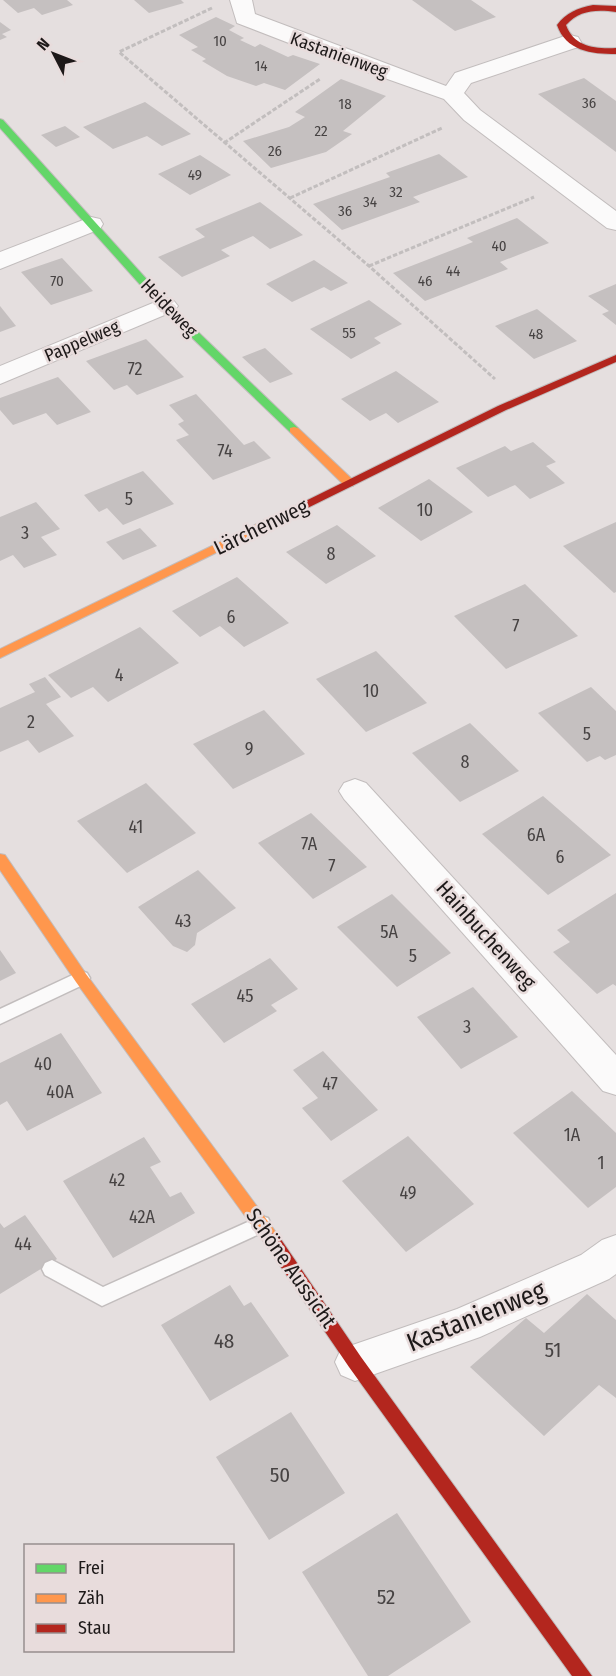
<svg xmlns="http://www.w3.org/2000/svg" width="616" height="1676" font-family="'Fira Sans Condensed',sans-serif">
<rect width="100%" height="100%" fill="#e5dfdf"/>
<g fill="#c5c0c0">
<path d="M3,0H67L73,5L42,15L34,8L18,13Z"/>
<path d="M134,0H181L184,3L149,13Z"/>
<path d="M412,0H471L496,17L455,31Z"/>
<path d="M216,17L235,26L229,30L244,38L240,40L255,47L260,44L288,57L293,55L320,64L285,90L264,83L256,86L227,76L202,61L206,59L191,50L198,47L179,35Z"/>
<path d="M0,22L11,30L2,34L7,37L0,40Z"/>
<path d="M584,78L616,101V152L538,94Z"/>
<path d="M341,79L386,96L343,131L352,134L326,152L271,168L243,141L289,127L305,117L295,112Z"/>
<path d="M145,102L191,134L162,146L147,136L113,149L83,127Z"/>
<path d="M65,126L80,137L56,147L41,135Z"/>
<path d="M439,154L468,177L413,197L420,202L342,230L313,204L390,177L386,173Z"/>
<path d="M200,155L231,175L190,195L158,174Z"/>
<path d="M260,202L303,235L270,249L253,236L221,250L230,256L182,277L158,257L205,237L195,229Z"/>
<path d="M517,218L549,243L500,262L508,269L425,301L393,273L473,242L467,238Z"/>
<path d="M62,258L93,291L51,305L21,272Z"/>
<path d="M314,260L348,283L331,291L324,287L292,302L266,284Z"/>
<path d="M616,284V325L602,314L609,311L588,296Z"/>
<path d="M369,300L402,324L374,338L381,343L351,359L310,329Z"/>
<path d="M0,306L16,326L0,332Z"/>
<path d="M537,309L577,341L534,359L495,326Z"/>
<path d="M146,339L184,377L137,395L127,385L114,390L86,361Z"/>
<path d="M265,348L293,374L270,383L242,357Z"/>
<path d="M396,371L439,402L398,423L386,413L370,421L341,399Z"/>
<path d="M58,377L91,412L57,425L46,413L13,425L0,410V398Z"/>
<path d="M196,394L244,445L254,441L271,458L213,480L176,440L189,435L178,424L184,421L169,405Z"/>
<path d="M533,442L556,462L546,466L565,483L530,499L515,485L488,497L456,468L505,446L511,451Z"/>
<path d="M143,471L174,504L123,525L107,508L99,512L84,495Z"/>
<path d="M429,479L473,512L421,541L378,508Z"/>
<path d="M36,502L60,529L41,537L57,555L24,568L13,555L0,561V517Z"/>
<path d="M616,522V592L614,593L563,546Z"/>
<path d="M337,525L376,556L326,584L286,552Z"/>
<path d="M140,528L157,546L123,560L106,542Z"/>
<path d="M237,577L289,623L244,647L220,626L200,637L172,611Z"/>
<path d="M525,584L578,636L506,669L454,616Z"/>
<path d="M140,627L179,663L108,702L93,687L71,698L48,675Z"/>
<path d="M376,651L427,703L366,732L316,679Z"/>
<path d="M45,677L61,697L46,704L74,736L39,753L28,740L0,752V708L35,692L29,684Z"/>
<path d="M591,687L616,711V755L605,760L600,756L587,762L538,713Z"/>
<path d="M264,710L305,754L233,789L193,744Z"/>
<path d="M470,723L519,771L460,802L412,753Z"/>
<path d="M146,783L196,833L127,873L77,821Z"/>
<path d="M543,796L611,855L548,895L482,834Z"/>
<path d="M311,813L367,867L313,899L258,843Z"/>
<path d="M198,870L236,908L197,933L195,945L187,952L173,946L138,907Z"/>
<path d="M616,893V986L613,984L597,994L553,952L570,942L557,930Z"/>
<path d="M392,894L451,953L397,987L337,927Z"/>
<path d="M0,950L16,973L0,981Z"/>
<path d="M270,958L298,989L271,1005L277,1011L224,1043L191,1004Z"/>
<path d="M473,987L518,1037L461,1069L417,1017Z"/>
<path d="M61,1033L102,1093L27,1131L7,1101L0,1105V1063Z"/>
<path d="M323,1051L378,1110L331,1141L302,1108L318,1098L293,1070Z"/>
<path d="M572,1091L616,1133V1187L588,1208L513,1133Z"/>
<path d="M408,1136L474,1204L406,1252L342,1181Z"/>
<path d="M144,1137L161,1162L150,1167L170,1197L181,1192L195,1213L113,1258L63,1181Z"/>
<path d="M25,1215L57,1259L0,1294V1223L4,1228Z"/>
<path d="M230,1285L244,1306L251,1302L289,1356L210,1401L161,1325Z"/>
<path d="M587,1294L616,1320V1398L599,1385L544,1436L470,1367L526,1318L544,1333Z"/>
<path d="M291,1412L345,1493L269,1540L216,1457Z"/>
<path d="M397,1513L471,1622L388,1676H368L302,1572Z"/>
</g>
<g fill="none" stroke-linecap="round" stroke-linejoin="round">
<defs>
<g id="lane">
<path d="M81,971L87,973L90,978L87,983L0,1024V1009Z"/>
<path d="M261,1216L268,1218L271,1224L268,1230L102,1306L45,1275L42,1269L45,1263L52,1260L103,1287Z"/>
</g>
<g id="street">
<path d="M230,0H252L255,14L446,86L455,73L562,37L570,35L578,37L581,42L578,47L471,83L464,93L480,110L616,211V230L607,228L464,120L444,99L325,57L237,23Z"/>
<path d="M91,217L100,219L103,224L100,229L0,269V252Z"/>
<path d="M165,298L174,301L178,306L174,311L0,384V366Z"/>
<path d="M355,779L366,783L616,1055V1095L603,1091L344,799L339,791L344,783Z"/>
<path d="M616,1235V1274L609,1279L480,1337L355,1381L341,1375L335,1362L341,1349L457,1309L581,1255L602,1240Z"/>
</g>
<path id="fast" d="M0,119L3,120L169,304L298,428V432H290L161,308L0,128Z"/>
<g id="slow">
<path d="M294,427L298,428L353,480V486H345L290,432V428Z"/>
<path d="M265,520L269,521L271,524L269,527L0,658V649Z"/>
<path d="M0,854L5,855L86,974L278,1235L280,1240L278,1245L272,1247L266,1245L76,982L0,870Z"/>
</g>
<g id="jam">
<path d="M593,5L616,6V12C597,9 579,10 566,25C574,47 595,49 616,48V54C591,54 566,51 557,25C566,13 577,8 593,5Z"/>
<path d="M616,355V362L506,410L269,527H261L259,524L498,406Z"/>
<path d="M272,1233L278,1235L361,1357L592,1676H572L349,1367L266,1245L264,1240L266,1235Z"/>
</g>
</defs>
<use href="#lane" stroke="#c2bdbd" stroke-width="3"/>
<use href="#street" stroke="#c2bdbd" stroke-width="2"/>
<use href="#fast" stroke="#c2bdbd" stroke-width="2"/>
<use href="#slow" stroke="#c2bdbd" stroke-width="2"/>
<use href="#jam" stroke="#c2bdbd" stroke-width="2"/>
<g stroke="#c2bebe" stroke-width="3" stroke-dasharray="4.5 2" stroke-linecap="butt">
<path d="M212,8L119,52L369,266L495,379"/>
<path d="M224,143L320,79"/>
<path d="M290,198L442,128"/>
<path d="M369,266L534,197"/>
</g>
<use href="#lane" fill="#fbfafa" fill-rule="evenodd"/>
<use href="#street" fill="#fbfafa" fill-rule="evenodd"/>
<use href="#fast" fill="#63d668" fill-rule="evenodd"/>
<use href="#slow" fill="#ff974d" fill-rule="evenodd"/>
<use href="#jam" fill="#b3261e" fill-rule="evenodd"/>
</g>
<g text-anchor="middle" stroke-width="5" stroke-linejoin="round" paint-order="stroke">
<g font-size="15" fill="#474343">
<text x="220" y="46">10</text>
<text x="261" y="71">14</text>
<text x="589" y="108">36</text>
<text x="345" y="109">18</text>
<text x="321" y="136">22</text>
<text x="275" y="156">26</text>
<text x="195" y="180">49</text>
<text x="396" y="197">32</text>
<text x="370" y="207">34</text>
<text x="345" y="216">36</text>
<text x="499" y="251">40</text>
<text x="453" y="276">44</text>
<text x="57" y="286">70</text>
<text x="425" y="286">46</text>
<text x="349" y="338">55</text>
<text x="536" y="339">48</text>
</g>
<g font-size="18" fill="#1d1919" stroke="#e8dcdc">
<text transform="translate(339 55) rotate(20)" y="6">Kastanienweg</text>
<text transform="translate(169 308) rotate(46)" y="6">Heideweg</text>
<text transform="translate(82 341) rotate(-23)" y="6">Pappelweg</text>
</g>
<g font-size="18" fill="#474343">
<text x="135" y="375">72</text>
<text x="225" y="457">74</text>
<text x="129" y="505">5</text>
<text x="425" y="516">10</text>
<text x="25" y="539">3</text>
<text x="331" y="560">8</text>
<text x="231" y="623">6</text>
<text x="516" y="632">7</text>
<text x="119" y="681">4</text>
<text x="371" y="697">10</text>
<text x="31" y="728">2</text>
<text x="587" y="740">5</text>
<text x="249" y="755">9</text>
<text x="465" y="768">8</text>
<text x="136" y="833">41</text>
<text x="536" y="841">6A</text>
<text x="309" y="850">7A</text>
<text x="560" y="863">6</text>
<text x="332" y="872">7</text>
<text x="183" y="927">43</text>
<text x="389" y="938">5A</text>
<text x="413" y="962">5</text>
<text x="245" y="1002">45</text>
<text x="467" y="1033">3</text>
<text x="43" y="1070">40</text>
<text x="330" y="1090">47</text>
<text x="60" y="1098">40A</text>
<text x="572" y="1141">1A</text>
<text x="601" y="1169">1</text>
<text x="117" y="1186">42</text>
<text x="408" y="1199">49</text>
<text x="142" y="1223">42A</text>
<text x="23" y="1250">44</text>
</g>
<g font-size="21" fill="#1d1919" stroke="#e8dcdc">
<text transform="translate(261 527) rotate(-26)" y="7">Lärchenweg</text>
<text transform="translate(486 935) rotate(48)" y="7">Hainbuchenweg</text>
<text transform="translate(291 1268) rotate(55)" y="7">Schöne Aussicht</text>
</g>
<g font-size="21" fill="#474343">
<text x="224" y="1348">48</text>
<text x="553" y="1357">51</text>
<text x="280" y="1482">50</text>
<text x="386" y="1604">52</text>
</g>
<g font-size="26" fill="#1d1919" stroke="#e8dcdc">
<text transform="translate(476 1316) rotate(-22)" y="9">Kastanienweg</text>
</g>
</g>
<rect x="24" y="1544" width="210" height="108" fill="#e8dcdc" stroke="#978e8e" stroke-width="1.5"/>
<rect x="36" y="1564" width="30" height="9" fill="#63d668" stroke="#978e8e" stroke-width="1.5"/>
<text x="78" y="1574" font-size="18" fill="#1d1919">Frei</text>
<rect x="36" y="1594" width="30" height="9" fill="#ff974d" stroke="#978e8e" stroke-width="1.5"/>
<text x="78" y="1604" font-size="18" fill="#1d1919">Zäh</text>
<rect x="36" y="1624" width="30" height="9" fill="#b3261e" stroke="#978e8e" stroke-width="1.5"/>
<text x="78" y="1634" font-size="18" fill="#1d1919">Stau</text>
<g transform="translate(54 54) rotate(312)" stroke="#e8dcdc" stroke-width="4.5" paint-order="stroke">
<path d="M0-4.5L10 22L0 15L-10 22Z" fill="#1d1919"/>
<text y="-9" font-size="16" font-weight="bold" text-anchor="middle" fill="#1d1919">N</text>
</g>
</svg>
